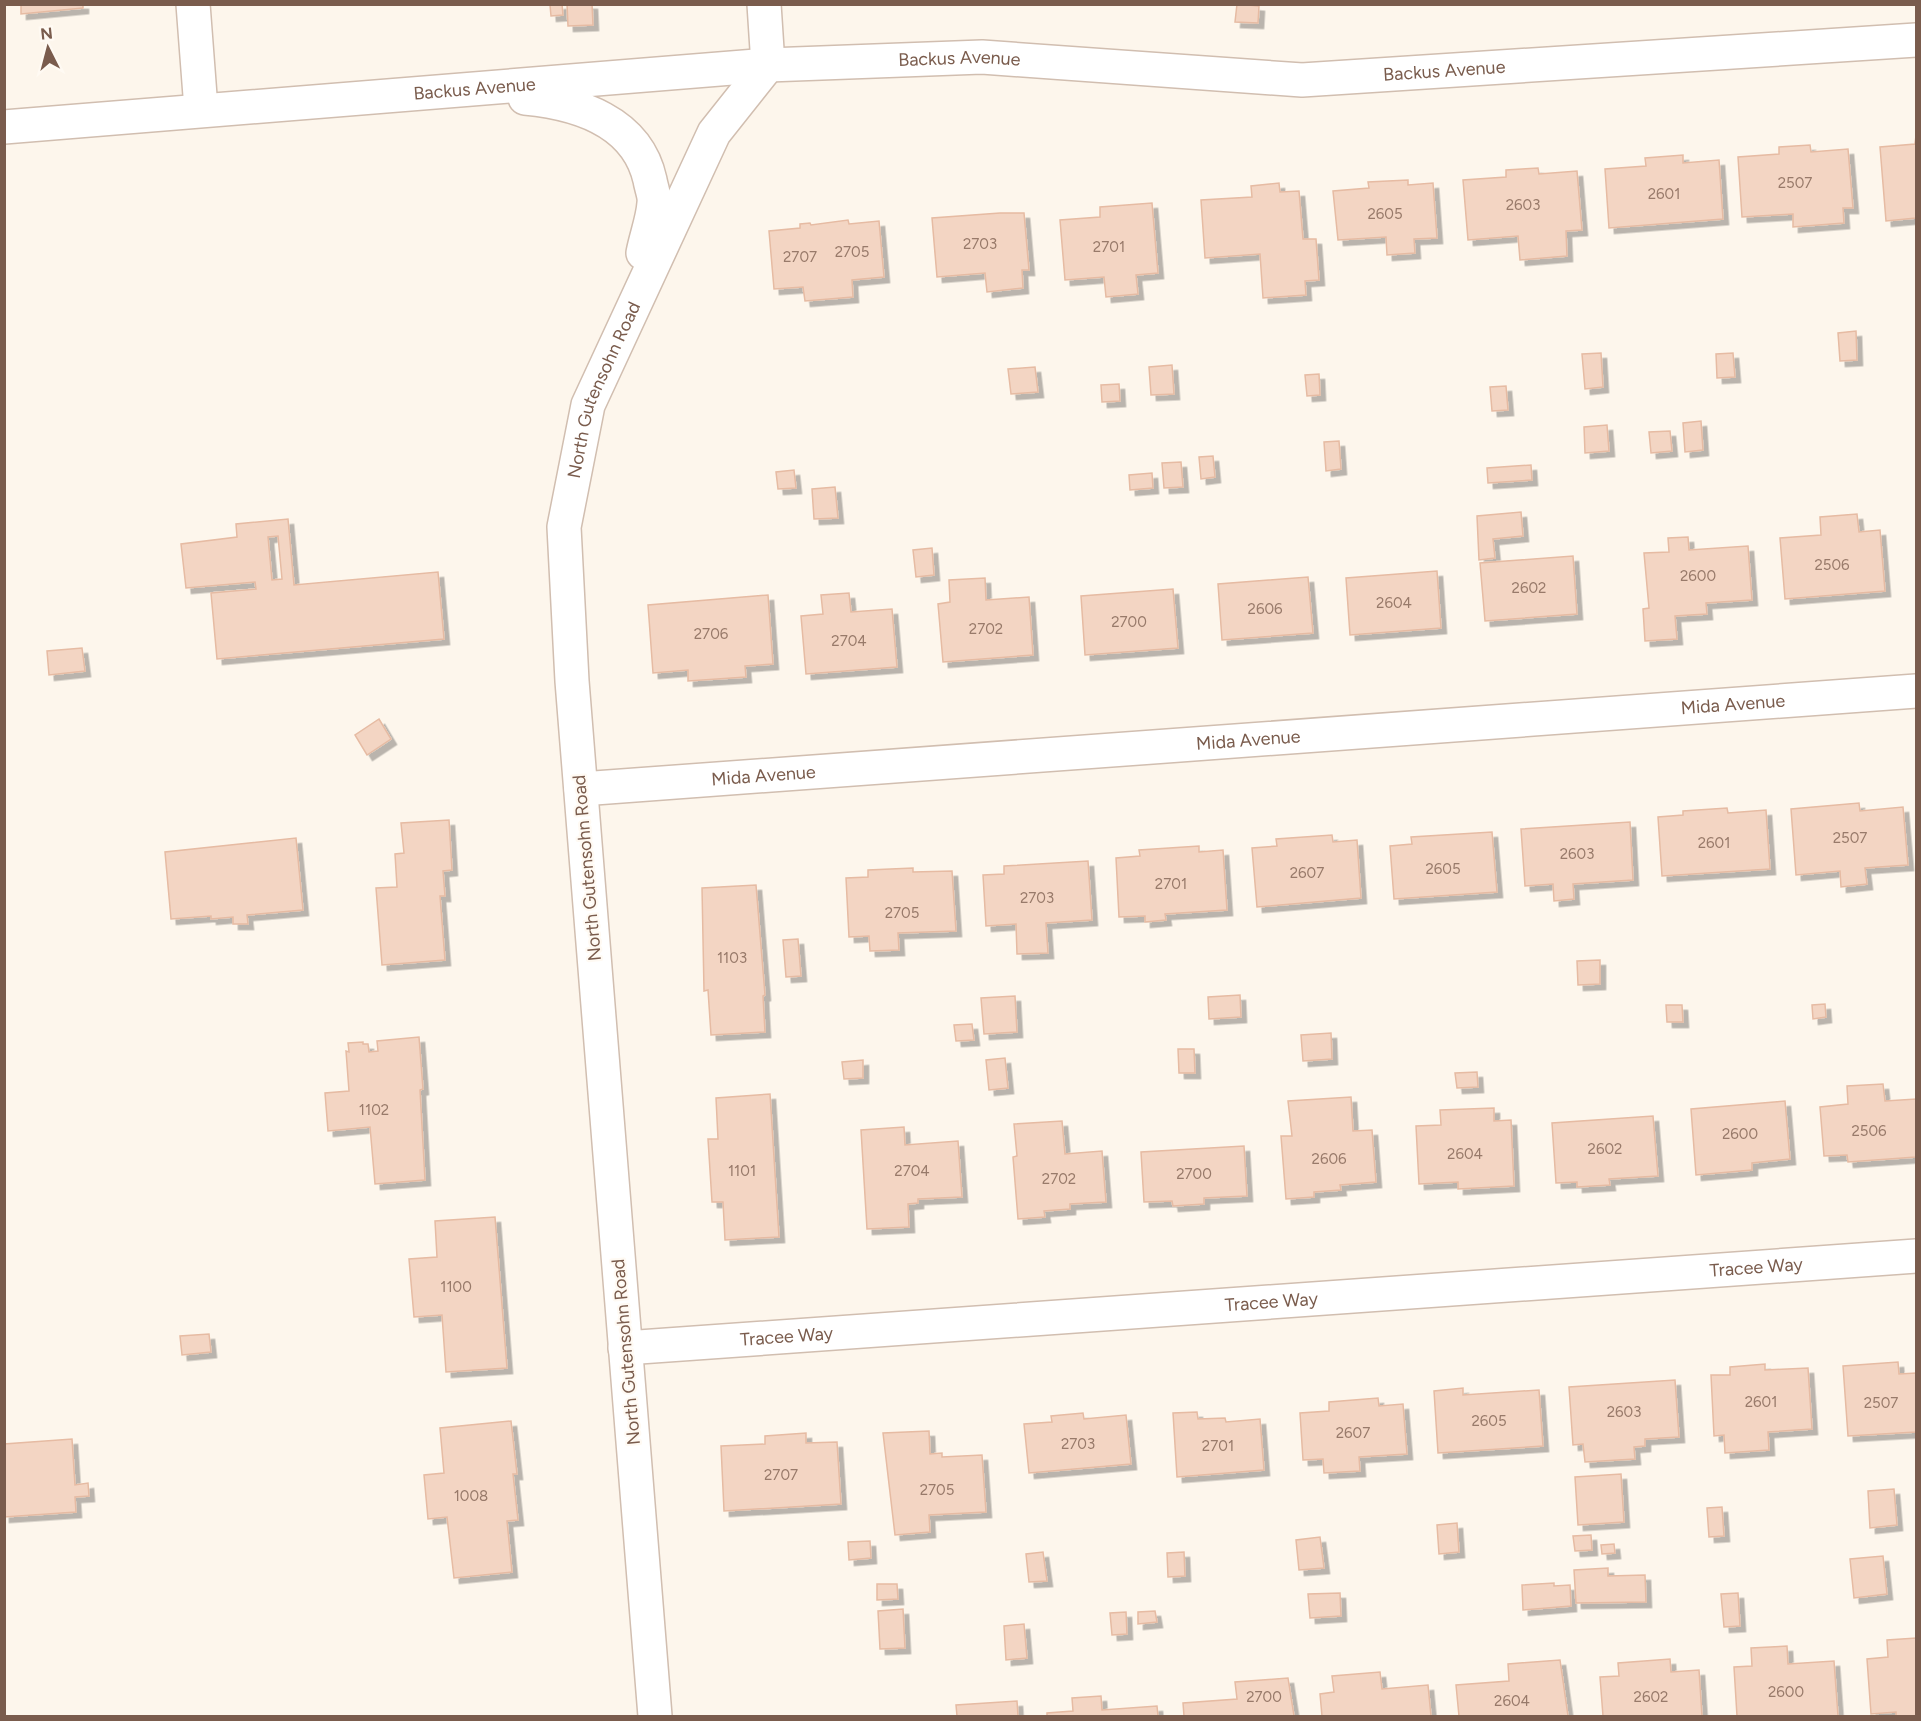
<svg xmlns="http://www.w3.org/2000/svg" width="1921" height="1721" font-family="Figtree,sans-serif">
<defs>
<filter id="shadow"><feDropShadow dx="5.5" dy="5.5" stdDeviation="0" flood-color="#0004"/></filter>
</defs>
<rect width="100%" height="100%" fill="#fdf6ec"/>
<g fill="#f3d5c3" stroke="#e6bba3" stroke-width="1.5" fill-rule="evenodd" filter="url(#shadow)">
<path d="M21,4H83V8L21,14Z"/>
<path d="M562,4L563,15L551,16L550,5Z"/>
<path d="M567,4H592L593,25L568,26Z"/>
<path d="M1237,4L1259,6L1258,23L1235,22Z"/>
<path d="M1916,135V218L1886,221L1880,147L1915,144Z"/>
<path d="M1810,145L1811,152L1848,149L1853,208H1843L1844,223L1793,227V214L1742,217L1738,157L1779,154V147Z"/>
<path d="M1683,155V163L1719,160L1723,219L1609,228L1605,169L1646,166L1645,158Z"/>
<path d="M1538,168L1539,174L1577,171L1582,230L1566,231L1567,256L1520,260L1518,236L1468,240L1463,180L1506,177V170Z"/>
<path d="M1408,180V185L1433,183L1437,238L1414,239L1415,253L1387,255L1386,237L1338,240L1333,191L1369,188L1368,182Z"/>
<path d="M1279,183L1280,192L1299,191L1303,239H1316L1319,280L1305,281L1306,295L1263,298L1260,254L1205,258L1201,200L1252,197L1251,186Z"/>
<path d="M1152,203L1158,273L1136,275L1138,294L1106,297L1104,277L1065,280L1060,220L1100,217V207Z"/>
<path d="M1000,213H1024L1029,270H1022L1023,288L987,292L985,273L937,277L932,218Z"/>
<path d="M848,220L849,224L879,221L884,277L852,280L853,297L805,301L803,287L774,289L769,231L800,228V224L810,223L811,225Z"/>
<path d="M1856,331L1857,360L1840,361L1838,333Z"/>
<path d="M1601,353L1603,387L1585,389L1582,354Z"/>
<path d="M1733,353L1735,377L1717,378L1716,354Z"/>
<path d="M1172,365L1174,394L1151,395L1149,367Z"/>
<path d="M1035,367L1038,392L1011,394L1008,369Z"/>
<path d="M1319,374L1320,395L1307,396L1305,375Z"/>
<path d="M1119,384L1120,401L1102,402L1101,385Z"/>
<path d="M1506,386L1508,410L1492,411L1490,387Z"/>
<path d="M1701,421L1703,450L1685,452L1683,423Z"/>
<path d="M1607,425L1609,451L1585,453L1584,427Z"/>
<path d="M1670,431L1672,451L1651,453L1649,432Z"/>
<path d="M1339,441L1341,469L1326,471L1324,442Z"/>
<path d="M1213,456L1215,477L1201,479L1199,457Z"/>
<path d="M1181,462L1183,487L1164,488L1162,463Z"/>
<path d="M1531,465L1532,480L1488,483L1487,468Z"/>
<path d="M794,470L796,488L778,489L776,472Z"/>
<path d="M1152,473L1153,488L1130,490L1129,475Z"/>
<path d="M835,487L838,518L814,519L812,489Z"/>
<path d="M1521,512L1523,536L1493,539L1495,558L1479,560L1477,516Z"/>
<path d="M1857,514L1859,532L1880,530L1885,591L1785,599L1780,538L1821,535L1820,517Z"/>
<path d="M288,519L294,585L438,572L444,639L217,659L211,593L256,589L255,582L186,588L181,544L237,537L236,524ZM278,536L282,579L272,580L268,537Z"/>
<path d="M1688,537L1689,550L1748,546L1752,600L1706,603L1707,614L1675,616L1677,639L1645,641L1643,609L1649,608L1644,553L1669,552L1668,538Z"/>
<path d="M932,548L934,575L916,577L913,550Z"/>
<path d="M1573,556L1577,614L1485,621L1480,563Z"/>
<path d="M1437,571L1441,628L1350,635L1346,578Z"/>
<path d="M1308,577L1313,633L1222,640L1218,584Z"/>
<path d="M985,578L986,600L1029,597L1033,655L943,662L938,604L950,602L949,580Z"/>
<path d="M1173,589L1178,648L1085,655L1081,596Z"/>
<path d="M849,593L851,612L892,609L897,667L806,674L801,616L823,614L821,595Z"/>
<path d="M768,595L773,664L745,666L746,677L688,681V670L653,673L648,605Z"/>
<path d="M82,648L85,671L49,675L47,651Z"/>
<path d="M379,719L391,739L367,755L355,735Z"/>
<path d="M1859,803L1860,811L1903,807L1908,865L1865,868L1867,884L1841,887L1840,871L1796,875L1791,809Z"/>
<path d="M1727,808L1728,813L1766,810L1770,869L1662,876L1658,817L1683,815V811Z"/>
<path d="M449,820L452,870L443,871L445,896H440L445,960L382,965L376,888L397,887L395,854L404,853L401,823Z"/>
<path d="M1630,822L1633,880L1573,884L1574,899L1554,901L1553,884L1525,886L1521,829Z"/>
<path d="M1492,832L1497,892L1394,899L1390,846L1412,844L1411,837Z"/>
<path d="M1332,835L1333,842L1357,840L1361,898L1257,907L1252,848L1277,846L1276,839Z"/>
<path d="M296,838L303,910L247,915L248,924H233V917L211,919V916L171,919L165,852Z"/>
<path d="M1199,846V852L1223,850L1227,910L1165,914L1166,920L1145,922V916L1119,917L1116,858L1140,856L1139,850Z"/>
<path d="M1088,861L1092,920L1046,923L1048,953L1017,954L1016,924L986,926L983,875L1004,874V866Z"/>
<path d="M913,868V872L952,871L956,931L898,933L899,950L870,951L869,936L849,937L846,878L868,877V870Z"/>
<path d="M756,885L765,995L763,996L765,1032L711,1035L708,990L704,991L702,888Z"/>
<path d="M798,939L801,976L786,977L783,940Z"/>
<path d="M1600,960V984L1578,985L1577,961Z"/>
<path d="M1240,995L1241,1017L1209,1019L1208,997Z"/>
<path d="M1015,996L1017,1032L984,1034L981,998Z"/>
<path d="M1825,1004L1826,1017L1813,1019L1812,1005Z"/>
<path d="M1666,1005H1682L1683,1022H1667Z"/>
<path d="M972,1024L974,1040L956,1041L954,1025Z"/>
<path d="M1331,1033L1332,1059L1303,1061L1301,1035Z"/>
<path d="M419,1037L423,1089L420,1090L425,1180L375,1184L370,1127L328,1131L325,1093L349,1091L346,1051L349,1052L348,1043L363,1042V1044H368L369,1052L378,1051L377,1041Z"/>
<path d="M1178,1049H1194L1195,1073H1179Z"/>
<path d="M1005,1058L1008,1088L989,1090L986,1060Z"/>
<path d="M863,1060V1078L844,1079L842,1062Z"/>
<path d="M1477,1072L1478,1087L1457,1088L1455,1073Z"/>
<path d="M1883,1084L1885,1101L1916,1099V1157L1848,1162L1847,1155L1824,1156L1820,1107L1848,1104L1847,1086Z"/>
<path d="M770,1094L779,1237L725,1240L723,1202H712L708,1139H718L716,1098Z"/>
<path d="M1351,1097L1353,1131L1372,1130L1376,1182L1340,1185L1341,1190L1314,1192V1197L1286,1199L1281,1136H1292L1288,1101Z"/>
<path d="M1785,1101L1790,1159L1752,1163V1170L1696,1175L1691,1109Z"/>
<path d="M1494,1108V1121L1511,1120L1514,1186L1458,1189V1182L1419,1184L1416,1126L1441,1125L1440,1110Z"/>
<path d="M1653,1116L1658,1176L1609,1179L1610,1185L1577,1187V1182L1556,1183L1552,1123Z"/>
<path d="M1062,1121L1065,1154L1102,1151L1106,1202L1070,1204V1209L1044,1211L1045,1217L1018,1219L1013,1157L1017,1156L1014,1124Z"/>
<path d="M904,1127L905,1145L958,1141L962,1197L918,1199V1203L908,1204L909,1227L867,1229L861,1130Z"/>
<path d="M1244,1146L1247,1196L1204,1198V1204L1173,1206L1172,1201L1144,1202L1141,1152Z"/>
<path d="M495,1217L507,1368L446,1372L442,1315L414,1317L409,1259L437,1257L435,1221Z"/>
<path d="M209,1334L211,1352L182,1355L180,1336Z"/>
<path d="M1898,1362L1899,1374L1916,1373V1432L1848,1436L1843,1366Z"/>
<path d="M1765,1364V1370L1808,1368L1812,1429L1768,1432L1769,1450L1725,1453L1724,1435L1714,1436L1711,1375H1730V1367Z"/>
<path d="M1675,1380L1679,1437L1645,1439V1446L1634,1447L1635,1459L1585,1462L1583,1444L1573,1445L1569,1387Z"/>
<path d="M1463,1388V1395L1539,1390L1543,1446L1438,1453L1434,1391Z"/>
<path d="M1378,1398L1379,1406L1403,1404L1407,1454L1359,1457L1360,1471L1324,1473L1323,1459L1303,1460L1300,1413L1329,1411V1402Z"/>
<path d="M1197,1412L1198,1419L1225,1418L1226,1422L1260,1419L1264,1470L1177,1477L1173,1413Z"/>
<path d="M1083,1413L1084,1419L1126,1415L1131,1464L1029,1473L1024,1424L1052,1422L1051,1416Z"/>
<path d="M511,1421L517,1474H513L518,1520L507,1521L512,1572L454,1578L447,1517L428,1519L424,1475L444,1473L440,1428Z"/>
<path d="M929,1431L930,1454L942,1453V1457L982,1455L986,1512L929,1515L930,1532L895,1535L883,1433Z"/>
<path d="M806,1433V1443L837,1442L841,1504L724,1511L721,1446L765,1444V1436Z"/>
<path d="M72,1439L75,1485L88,1483L89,1496L75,1497L76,1512L4,1517V1444Z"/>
<path d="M1621,1474L1624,1522L1578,1525L1575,1477Z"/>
<path d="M1894,1489L1897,1525L1870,1528L1868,1491Z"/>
<path d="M1722,1507L1724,1536L1709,1537L1707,1508Z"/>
<path d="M1457,1523L1459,1552L1439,1554L1437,1525Z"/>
<path d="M1591,1535L1592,1550L1575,1551L1573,1536Z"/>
<path d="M1320,1537L1324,1568L1299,1570L1296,1540Z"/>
<path d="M870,1541L871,1558L849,1560L848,1542Z"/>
<path d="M1614,1544L1615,1553L1602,1554L1601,1545Z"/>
<path d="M1043,1552L1047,1581L1029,1582L1026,1554Z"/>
<path d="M1184,1552L1185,1576L1168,1577L1167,1553Z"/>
<path d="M1883,1556L1887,1594L1854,1598L1850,1559Z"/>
<path d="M1608,1568V1576L1645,1575L1646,1602L1576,1603L1574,1570Z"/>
<path d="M1554,1583V1586L1570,1585L1571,1606L1523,1610L1522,1585Z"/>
<path d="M877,1584H897L898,1599L877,1600Z"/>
<path d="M1340,1593L1341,1616L1310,1618L1308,1594Z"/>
<path d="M1738,1593L1740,1626L1724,1627L1721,1594Z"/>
<path d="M903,1609L905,1648L880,1649L878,1611Z"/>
<path d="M1155,1611L1157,1622L1138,1624V1612Z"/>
<path d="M1126,1612L1127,1634L1112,1635L1110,1613Z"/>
<path d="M1024,1624L1027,1658L1006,1660L1004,1626Z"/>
<path d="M1916,1638V1716H1896V1712L1871,1714L1867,1659L1888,1657L1887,1640Z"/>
<path d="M1787,1646L1788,1664L1834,1661L1838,1716H1737L1734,1667L1752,1666L1751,1648Z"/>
<path d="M1670,1659L1671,1672L1699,1670L1702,1716H1603L1600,1677L1619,1676L1618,1663Z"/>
<path d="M1560,1660L1568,1716H1459L1456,1685L1509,1681L1508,1664Z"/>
<path d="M1380,1672L1382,1689L1428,1685L1431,1716H1322L1320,1694L1334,1692L1332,1676Z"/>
<path d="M1288,1678L1294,1716H1184L1183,1703L1237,1699L1235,1682Z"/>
<path d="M1101,1696L1102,1710L1157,1706L1158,1716H1047V1713L1073,1711L1072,1698Z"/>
<path d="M1017,1701L1018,1716H957L956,1705Z"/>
</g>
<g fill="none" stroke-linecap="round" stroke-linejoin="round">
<defs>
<g id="minor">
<path d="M193,4L201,109"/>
<path d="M764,4L768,65"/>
<path d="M525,98C578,103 637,121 650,180C651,187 655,196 654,203C653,219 646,237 643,253"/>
<path id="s1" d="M4,127L768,65L982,57L1302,80L1916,40"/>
<path id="s2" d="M581,789L1916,691"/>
<path id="s3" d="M625,1348L1916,1256"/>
<path id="s4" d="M655,1716L572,681L564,527L588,405L714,133L768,65"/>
</g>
</defs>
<use href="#minor" stroke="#d1beb0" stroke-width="36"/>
<use href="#minor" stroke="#fff" stroke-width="33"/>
</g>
<g text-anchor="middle" stroke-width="4.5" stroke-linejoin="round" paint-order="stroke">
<g font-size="15" fill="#987a6a">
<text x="1795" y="188">2507</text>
<text x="1664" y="199">2601</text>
<text x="1523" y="210">2603</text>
<text x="1385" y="219">2605</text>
<text x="980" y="249">2703</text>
<text x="1109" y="252">2701</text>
<text x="852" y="257">2705</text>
<text x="800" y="262">2707</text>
<text x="1832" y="570">2506</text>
<text x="1698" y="581">2600</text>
<text x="1529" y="593">2602</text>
<text x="1394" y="608">2604</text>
<text x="1265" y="614">2606</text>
<text x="1129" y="627">2700</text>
<text x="986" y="634">2702</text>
<text x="711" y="639">2706</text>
<text x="849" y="646">2704</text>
<text x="1850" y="843">2507</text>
<text x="1714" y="848">2601</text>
<text x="1577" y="859">2603</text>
<text x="1443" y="874">2605</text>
<text x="1307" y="878">2607</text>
<text x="1171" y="889">2701</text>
<text x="1037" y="903">2703</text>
<text x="902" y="918">2705</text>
<text x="732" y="963">1103</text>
<text x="374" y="1115">1102</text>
<text x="1869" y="1136">2506</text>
<text x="1740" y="1139">2600</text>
<text x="1605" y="1154">2602</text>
<text x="1465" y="1159">2604</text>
<text x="1329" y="1164">2606</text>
<text x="742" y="1176">1101</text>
<text x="912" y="1176">2704</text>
<text x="1194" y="1179">2700</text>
<text x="1059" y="1184">2702</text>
<text x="456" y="1292">1100</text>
<text x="1761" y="1407">2601</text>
<text x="1881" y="1408">2507</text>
<text x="1624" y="1417">2603</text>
<text x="1489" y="1426">2605</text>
<text x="1353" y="1438">2607</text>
<text x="1078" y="1449">2703</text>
<text x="1218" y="1451">2701</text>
<text x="781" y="1480">2707</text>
<text x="937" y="1495">2705</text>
<text x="471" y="1501">1008</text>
<text x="1786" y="1697">2600</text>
<text x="1264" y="1702">2700</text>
<text x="1651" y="1702">2602</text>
<text x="1512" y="1706">2604</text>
</g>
<g font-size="18" fill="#7a5c4d" stroke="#fffaf3">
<text dy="6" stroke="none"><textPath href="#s1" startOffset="958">Backus Avenue</textPath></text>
<text dy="6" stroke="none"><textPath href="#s1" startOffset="1444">Backus Avenue</textPath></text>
<text dy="6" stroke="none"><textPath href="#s1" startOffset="472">Backus Avenue</textPath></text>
<text dy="6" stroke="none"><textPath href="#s4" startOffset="1336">North Gutensohn Road</textPath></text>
<text dy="6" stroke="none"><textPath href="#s2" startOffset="1155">Mida Avenue</textPath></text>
<text dy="6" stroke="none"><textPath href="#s2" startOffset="669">Mida Avenue</textPath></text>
<text dy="6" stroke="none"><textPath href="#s2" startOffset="183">Mida Avenue</textPath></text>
<text transform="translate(587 868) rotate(-95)" y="6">North Gutensohn Road</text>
<text dy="6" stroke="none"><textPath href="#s3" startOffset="1134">Tracee Way</textPath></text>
<text dy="6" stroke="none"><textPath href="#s3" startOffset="648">Tracee Way</textPath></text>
<text dy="6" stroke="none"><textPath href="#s3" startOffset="162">Tracee Way</textPath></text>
<text transform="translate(626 1352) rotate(-95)" y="6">North Gutensohn Road</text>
</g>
</g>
<rect width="1921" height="1721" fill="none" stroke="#7a5c4d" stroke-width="12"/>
<g transform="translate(48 48) rotate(354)" stroke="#fffaf3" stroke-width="4.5" paint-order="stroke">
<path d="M0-4.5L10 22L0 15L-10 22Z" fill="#7a5c4d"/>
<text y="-9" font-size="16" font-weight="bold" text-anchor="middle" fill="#7a5c4d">N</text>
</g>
</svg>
